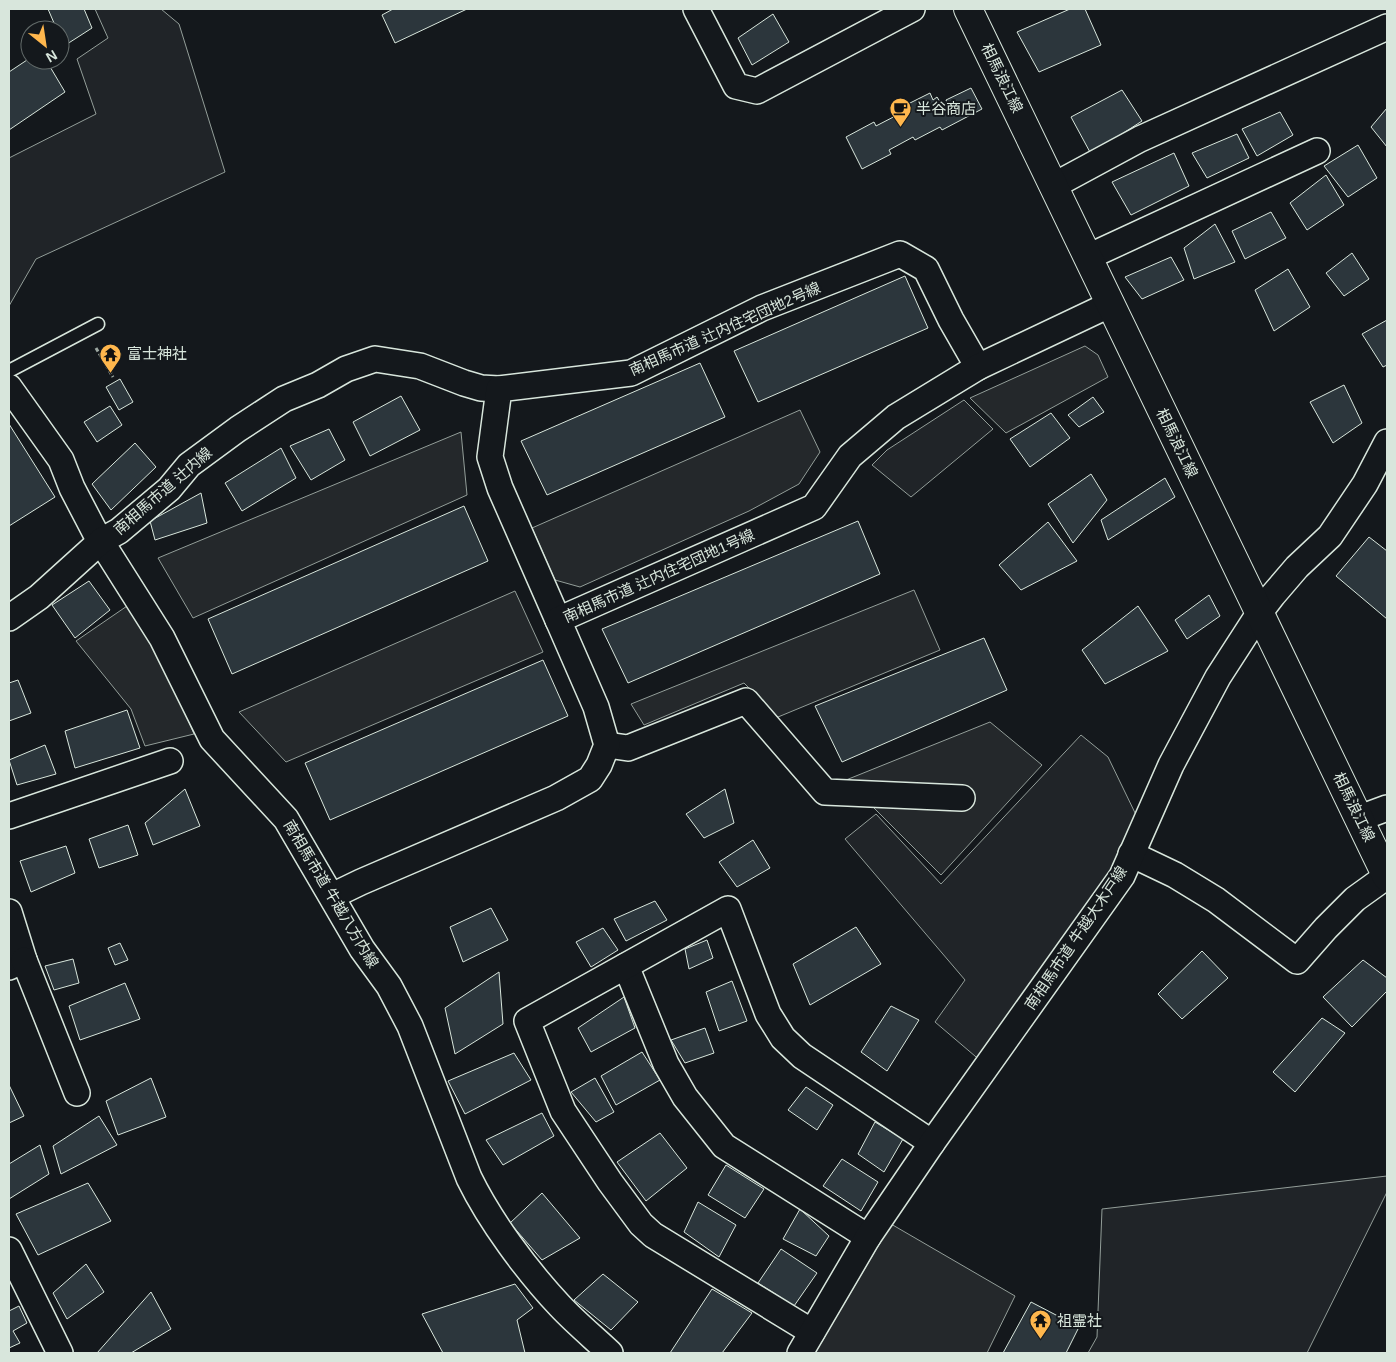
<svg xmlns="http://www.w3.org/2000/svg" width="1396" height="1362" font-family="Arial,'Noto Sans JP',sans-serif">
<rect width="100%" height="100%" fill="#14181c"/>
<g fill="#202428" stroke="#939e99">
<path d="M95,9H161L179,24L225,172L36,259L9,306V158L96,114L77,59L108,38Z"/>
<path d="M964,400L993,429L911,497L872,465L887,450Z"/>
<path d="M1081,735L1108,757L1138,819L1105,886L982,1062L935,1022L965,980L845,839L876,814L941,884Z"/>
<path d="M1387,1176V1192L1307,1353H1088L1097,1337L1102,1209Z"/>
</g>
<g fill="#24282b" stroke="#939e99">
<path d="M1085,346L1098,355L1108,377L1006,433L970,398Z"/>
<path d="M800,410L820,452L799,484L749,511L580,587L555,580L532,528Z"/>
<path d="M461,432L467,495L193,618L158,558Z"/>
<path d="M914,590L940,650L778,717L744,683L644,725L631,704Z"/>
<path d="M515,591L543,652L286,762L239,712Z"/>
<path d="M130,604L166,668L194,734L145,746L131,709L76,641Z"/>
<path d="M990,722L1042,765L941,875L846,780Z"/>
<path d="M891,1224L1015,1296L987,1353H815Z"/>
</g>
<g fill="#2c363c" stroke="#d8e6dc">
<path d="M48,9H84L92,28L64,46L60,37V30H57Z"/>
<path d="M393,9H467L395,43L382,15Z"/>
<path d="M1070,9H1085L1101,45L1039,72L1017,32Z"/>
<path d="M773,14L789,42L752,65L738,38Z"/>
<path d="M30,58V60H46L65,92L9,130V72Z"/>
<path d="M971,88L982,109L942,130L940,127L915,140L913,137L889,150L891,154L862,169L846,137L874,122L876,126L903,112L900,108L930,93L933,100L937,97L942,105L947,103L946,100Z"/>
<path d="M1122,90L1142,121L1091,154L1071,117Z"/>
<path d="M1387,108V147L1371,127Z"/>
<path d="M1280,112L1293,135L1257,156L1242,129Z"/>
<path d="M1237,134L1249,158L1207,178L1192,153Z"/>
<path d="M1358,145L1377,178L1348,197L1324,166Z"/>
<path d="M1174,153L1189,186L1131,215L1112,182Z"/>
<path d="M1326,175L1344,205L1307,230L1290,203Z"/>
<path d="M1271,212L1286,238L1245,259L1232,231Z"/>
<path d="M1215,224L1235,262L1194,279L1184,248Z"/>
<path d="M1352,253L1369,279L1344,296L1326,273Z"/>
<path d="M1171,257L1184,280L1142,299L1125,277Z"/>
<path d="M1288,269L1310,307L1274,331L1255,290Z"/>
<path d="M905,276L928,328L758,402L734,351Z"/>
<path d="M1387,320V365L1383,367L1362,334Z"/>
<path d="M700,363L725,417L547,495L521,441Z"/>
<path d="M120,379L133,402L119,410L106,387Z"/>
<path d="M1344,385L1362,423L1333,443L1310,402Z"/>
<path d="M401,396L420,430L370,456L353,422Z"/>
<path d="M1093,397L1104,412L1079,427L1068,415Z"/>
<path d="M110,406L122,425L97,442L84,422Z"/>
<path d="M1051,413L1070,438L1030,467L1010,439Z"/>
<path d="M9,424L55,497L9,526Z"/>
<path d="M329,429L345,460L311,480L290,446Z"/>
<path d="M135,443L156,467L111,510L92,484Z"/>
<path d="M281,448L296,478L242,511L225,483Z"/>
<path d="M1091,474L1107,500L1073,543L1048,504Z"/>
<path d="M1165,478L1175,497L1108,540L1101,520Z"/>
<path d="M201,493L207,523L155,540L150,521Z"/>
<path d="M464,506L488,561L232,674L208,619Z"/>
<path d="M858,521L880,574L628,683L602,629Z"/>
<path d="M1048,522L1077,561L1021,590L999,565Z"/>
<path d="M1369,537L1387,551V619L1336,576Z"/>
<path d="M89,581L110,610L75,638L52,605Z"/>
<path d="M1209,595L1220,616L1187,639L1175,620Z"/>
<path d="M1138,606L1168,651L1105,684L1082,650Z"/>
<path d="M984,638L1007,690L842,762L815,706Z"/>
<path d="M543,660L568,716L330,820L305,763Z"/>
<path d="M18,680L31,713L9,721V683Z"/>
<path d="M127,710L140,748L75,768L65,731Z"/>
<path d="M45,745L56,774L17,785L9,760Z"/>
<path d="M185,789L200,826L153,845L145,823Z"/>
<path d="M725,789L734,823L704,838L686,814Z"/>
<path d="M128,825L138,855L99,868L89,839Z"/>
<path d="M753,840L770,868L737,887L719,862Z"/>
<path d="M66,846L75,873L31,892L20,861Z"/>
<path d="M655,901L667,920L626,941L614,919Z"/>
<path d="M491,908L508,940L463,962L450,927Z"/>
<path d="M856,927L881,964L810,1005L793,964Z"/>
<path d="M603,928L618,950L591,967L576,942Z"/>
<path d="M707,940L713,958L689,969L685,949Z"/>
<path d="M120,943L128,960L115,965L108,948Z"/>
<path d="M1202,951L1228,978L1182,1019L1158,994Z"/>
<path d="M73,959L79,983L54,990L45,966Z"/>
<path d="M1363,960L1387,978V991L1352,1027L1323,997Z"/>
<path d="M499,972L503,1024L455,1054L445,1008Z"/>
<path d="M732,981L747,1021L719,1031L706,992Z"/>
<path d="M125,983L140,1019L80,1040L69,1006Z"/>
<path d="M624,997L635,1028L591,1052L578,1028Z"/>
<path d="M891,1006L919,1020L887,1071L861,1052Z"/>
<path d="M1322,1018L1345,1033L1295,1092L1273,1072Z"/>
<path d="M705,1028L714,1053L685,1063L671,1040Z"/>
<path d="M642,1052L660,1080L616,1105L601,1076Z"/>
<path d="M514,1053L531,1080L465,1114L448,1081Z"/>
<path d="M151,1078L166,1117L118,1135L106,1101Z"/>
<path d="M595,1078L614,1112L596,1122L571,1092Z"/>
<path d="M9,1085L24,1116L9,1123Z"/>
<path d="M806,1087L833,1105L817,1130L788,1110Z"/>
<path d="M542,1113L554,1136L503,1165L486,1140Z"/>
<path d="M99,1116L117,1145L61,1174L53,1146Z"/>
<path d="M875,1122L903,1139L884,1172L858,1154Z"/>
<path d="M660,1133L687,1168L646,1201L617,1162Z"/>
<path d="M40,1145L49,1174L9,1199V1164Z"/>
<path d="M842,1159L878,1182L861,1211L823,1186Z"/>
<path d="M726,1165L764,1189L745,1218L708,1195Z"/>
<path d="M88,1183L111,1221L38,1255L16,1214Z"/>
<path d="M542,1193L580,1238L542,1260L510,1223Z"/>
<path d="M698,1202L736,1225L719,1257L684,1232Z"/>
<path d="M800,1209L829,1236L816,1256L783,1239Z"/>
<path d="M781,1249L817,1273L794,1306L758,1283Z"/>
<path d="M86,1264L104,1292L67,1319L53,1293Z"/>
<path d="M603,1274L638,1302L611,1330L574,1300Z"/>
<path d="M515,1284L533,1308L517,1320L525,1353H443L422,1314Z"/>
<path d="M712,1289L752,1313L722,1353H670Z"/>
<path d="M151,1292L171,1329L131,1353H97Z"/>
<path d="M1031,1302L1079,1327L1066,1353H1003Z"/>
<path d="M19,1306L27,1323L13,1331L20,1343L9,1348V1311Z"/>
</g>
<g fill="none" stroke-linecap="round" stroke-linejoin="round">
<defs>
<path id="service" d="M9,371L98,324"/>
<g id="minor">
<path d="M696,9L736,86L757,91L912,9"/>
<path d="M1053,186L1140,139L1387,27"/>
<path d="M1088,257L1317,151"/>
<path d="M9,387L61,460L72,488L95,532L162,638L212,739L286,819L362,949L389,986L410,1026L469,1178C490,1221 527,1271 560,1306C576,1323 593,1337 610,1353"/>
<path d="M9,618L39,597L101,541L119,531L169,489L189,465L238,429L284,399L318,385L346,369L375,359L420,366L464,383L481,388L499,389"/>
<path d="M558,620L500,488L490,457L499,389L631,373L762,308L900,254L926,269L951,320L978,367"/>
<path d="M607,745L628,748L746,701L825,792L962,798"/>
<path d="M9,816L170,761"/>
<path d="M1360,818L1387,808"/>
<path d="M1131,854L1175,875L1216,900L1297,961L1326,928L1355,899L1387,876"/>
<path d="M332,896L361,882L556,798L590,779L599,765L607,745L596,707L558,620L814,507L850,456L896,417L978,367L1111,304"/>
<path d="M9,912L24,960L9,967"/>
<path d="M24,960L77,1093"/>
<path d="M626,966L666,1064L685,1097L724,1146L868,1237"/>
<path d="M9,1250L60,1353"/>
<path d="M812,1332L653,1235L641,1224L610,1182L563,1111L527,1021L728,909L768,1014L783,1038L802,1056L932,1143"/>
<path d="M800,1353L868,1237L932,1143L1122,876L1171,765L1218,677L1260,612L1273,595L1297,567L1330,536L1365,484L1387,442"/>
</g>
<path id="primary" d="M968,9L1387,877"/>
</defs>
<use href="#service" stroke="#d8e6dc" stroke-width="15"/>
<use href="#minor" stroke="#d8e6dc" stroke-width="28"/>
<use href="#primary" stroke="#d8e6dc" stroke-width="30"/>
<path stroke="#9da8a2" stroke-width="3" stroke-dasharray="4 2.5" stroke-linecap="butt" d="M96,348L113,377"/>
<use href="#service" stroke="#14181c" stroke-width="12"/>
<use href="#minor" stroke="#14181c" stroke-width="25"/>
<use href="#primary" stroke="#14181c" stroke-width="28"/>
</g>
<defs>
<symbol id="cafe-pin" viewBox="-11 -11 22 30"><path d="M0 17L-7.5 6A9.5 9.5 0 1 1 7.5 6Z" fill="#ffb74d" stroke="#14181c"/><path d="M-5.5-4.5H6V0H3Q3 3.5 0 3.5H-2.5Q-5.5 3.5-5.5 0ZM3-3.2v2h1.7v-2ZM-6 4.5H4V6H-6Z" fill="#111"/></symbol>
<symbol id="temple-pin" viewBox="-11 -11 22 30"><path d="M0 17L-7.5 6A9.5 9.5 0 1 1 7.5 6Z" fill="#ffb74d" stroke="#14181c"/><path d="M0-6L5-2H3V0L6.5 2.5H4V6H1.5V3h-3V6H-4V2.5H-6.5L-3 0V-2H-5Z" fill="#111"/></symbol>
</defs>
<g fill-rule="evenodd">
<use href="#cafe-pin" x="888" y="96" width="25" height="34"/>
<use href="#temple-pin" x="98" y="342" width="25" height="34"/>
<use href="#temple-pin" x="1028" y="1308" width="25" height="34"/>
</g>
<g text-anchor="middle" stroke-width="4" stroke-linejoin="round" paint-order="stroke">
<g font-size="15" fill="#d8e6dc" stroke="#14181c">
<text transform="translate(1002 78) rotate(64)" y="5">相馬浪江線</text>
<text transform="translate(725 329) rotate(-24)" y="5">南相馬市道 辻内住宅団地2号線</text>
<text transform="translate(1177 443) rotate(64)" y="5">相馬浪江線</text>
<text transform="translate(163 491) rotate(-41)" y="5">南相馬市道 辻内線</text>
<text transform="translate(659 576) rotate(-24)" y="5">南相馬市道 辻内住宅団地1号線</text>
<text transform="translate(1354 807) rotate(64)" y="5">相馬浪江線</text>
<text transform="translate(331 894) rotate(59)" y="5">南相馬市道 牛越八方内線</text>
<text transform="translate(1076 938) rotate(-56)" y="5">南相馬市道 牛越大木戸線</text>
</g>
<g font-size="15" fill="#d8e6dc" stroke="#14181c" text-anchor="start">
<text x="916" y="114">半谷商店</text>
<text x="127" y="359">富士神社</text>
<text x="1057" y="1326">祖霊社</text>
</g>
</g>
<rect width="1396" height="1362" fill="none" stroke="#d8e6dc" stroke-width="20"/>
<g transform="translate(45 45) rotate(150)"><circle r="24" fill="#14181c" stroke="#626a69"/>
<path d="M0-4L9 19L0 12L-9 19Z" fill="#ffb74d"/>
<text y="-8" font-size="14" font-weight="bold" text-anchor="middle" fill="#d8e6dc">N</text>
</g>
</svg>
